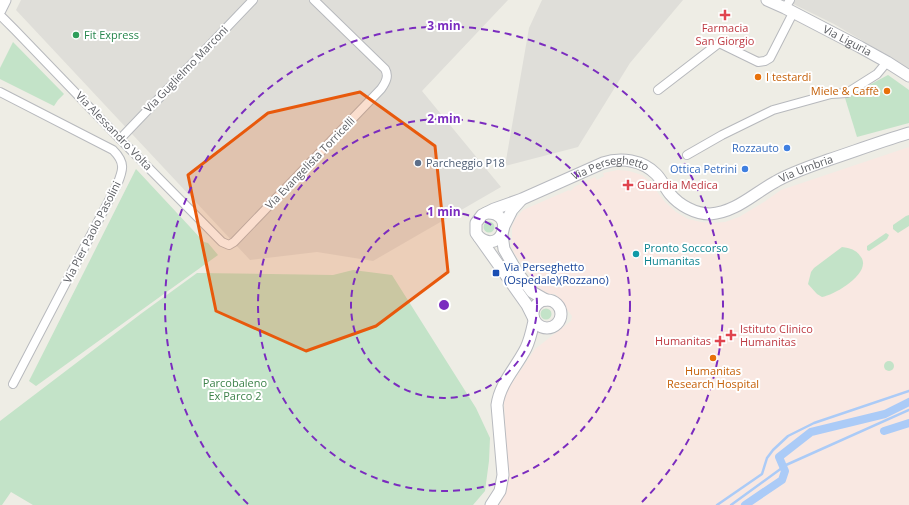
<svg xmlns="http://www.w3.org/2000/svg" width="909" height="505" font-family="'Open Sans',sans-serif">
<rect width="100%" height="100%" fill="#eeede5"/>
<g fill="#dfded9">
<path d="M21,0H508L422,91L501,187L373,261L317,252L250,260L16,10Z"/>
<path d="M542,0H683L630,63L578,147L505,166L529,28Z"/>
<path d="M785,0H909V68L834,24Z"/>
</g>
<path fill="#f9e8e2" d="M909,147V505H499L505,494L508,484L504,402L506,392L535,349L571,321L572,316L555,294H549L540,289L514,253L512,244V226L516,218L523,210L569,190L570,191L573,189L574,187L595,177L597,180L604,176L603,173L618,170L629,171L642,175L648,180L665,202L676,212L688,219L701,222L713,223L725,222L739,217L764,202L781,190Z"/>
<g fill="#c3e3c8">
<path d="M13,42L64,94L58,100L54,106L0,79V68Z"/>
<path d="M888,75L909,90V123L857,137L845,98Z"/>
<path d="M136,169L204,242L208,243L218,255L36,386L29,381Z"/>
<path d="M909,215V226L898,233L893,229V225L906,216Z"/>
<circle cx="489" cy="227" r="5.5"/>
<path d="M886,233L889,235L887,239L869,251L867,250V246Z"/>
<path d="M842,247C851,248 856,250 861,257C872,273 835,295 822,297L817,294L808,284L811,272L814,268Z"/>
<path d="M353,270L392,275L476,408L490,438L489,461L485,491L473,505H33L11,492L2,505H0V421L142,313L197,273L333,275Z"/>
<circle cx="546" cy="314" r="5.5"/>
<circle cx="889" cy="366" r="5"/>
</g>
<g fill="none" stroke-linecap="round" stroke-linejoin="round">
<g stroke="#abcbf7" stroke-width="2.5">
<path d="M717,505L762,474L767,458L773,450L788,436L814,423L909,391"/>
<path d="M731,505L786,465L909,410"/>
</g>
<g stroke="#abcbf7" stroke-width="8">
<path d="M884,431L909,423"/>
<path d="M745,505L782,480L785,471L779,457L811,432L885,414L909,402"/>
</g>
<defs>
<g id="street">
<path d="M785,8L790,0"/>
<path d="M0,15L15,30L120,139L222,242L229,245L234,242L381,89C386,82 389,76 385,69L314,0"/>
<path d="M658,90L719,43L758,62L765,61L770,58L793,13"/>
<path d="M0,92L113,150C126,163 123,170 117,185L13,384"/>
<path d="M120,139L253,0"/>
<path d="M687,155L722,135L773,110L831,94L847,93L877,74L887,62"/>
</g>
<g id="secondary">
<path id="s1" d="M767,0L785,8L860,47L887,62L909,76"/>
<path d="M0,10L5,0"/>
<path d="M504,226L512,210L521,200"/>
<path d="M502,235L504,249L517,272L532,292L546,300"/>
<path d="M479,237C502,256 517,211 486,213"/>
<circle cx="547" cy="314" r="14"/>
<path id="s2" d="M533,317L527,305L476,233V223L482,215L494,209L522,199L603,163C621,157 642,160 656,174C662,180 665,188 670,194C679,205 695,214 710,214C736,212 753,194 775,182C790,173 811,166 828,160C855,151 882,141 909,133"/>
<path d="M491,505L500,491L503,475L497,405C500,383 516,368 526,348C530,340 532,330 534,321"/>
</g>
</defs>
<use href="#street" stroke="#b7b9bd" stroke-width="10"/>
<use href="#secondary" stroke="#b8babf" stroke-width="13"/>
<use href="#street" stroke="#fff" stroke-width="8"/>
<use href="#secondary" stroke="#fff" stroke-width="11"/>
</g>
<path fill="#e8590c" fill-opacity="0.2" stroke="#e8590c" stroke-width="3" stroke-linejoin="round" d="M360,92L435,146L448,272L376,326L306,351L216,311L188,175L268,113Z"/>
<g fill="none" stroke="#7b2cbf" stroke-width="2" stroke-dasharray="7 5">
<circle cx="444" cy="305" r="93"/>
<circle cx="444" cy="305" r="186"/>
<path d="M248 504A279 279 0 1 1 640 504"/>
</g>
<g fill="#e0444e" stroke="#fff" stroke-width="1.5">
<path d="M723 9h4v4h4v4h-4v4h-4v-4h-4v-4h4z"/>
<path d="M626 179h4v4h4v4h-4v4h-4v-4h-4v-4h4z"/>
<path d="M729 329h4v4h4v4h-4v4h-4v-4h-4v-4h4z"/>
<path d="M718 335h4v4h4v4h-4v4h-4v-4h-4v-4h4z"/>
</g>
<circle fill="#2e9e5b" stroke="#fff" stroke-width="1.5" cx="76" cy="35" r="4"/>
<g fill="#e8710a" stroke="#fff" stroke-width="1.5">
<circle cx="758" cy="77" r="4"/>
<circle cx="887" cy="91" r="4"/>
<circle cx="713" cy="358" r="4"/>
</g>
<g fill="#3f7fe0" stroke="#fff" stroke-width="1.5">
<circle cx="787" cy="148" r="4"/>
<circle cx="745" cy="169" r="4"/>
</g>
<circle fill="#5c6f8a" stroke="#fff" stroke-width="1.5" cx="418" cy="163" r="4"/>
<circle fill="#0f9aa8" stroke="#fff" stroke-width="1.5" cx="636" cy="254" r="4"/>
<rect fill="#1a4fb4" stroke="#fff" stroke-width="1.5" x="492" y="269" width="8" height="8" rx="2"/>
<g text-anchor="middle" stroke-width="4" stroke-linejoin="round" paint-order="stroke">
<g font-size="11" fill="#be3a42" stroke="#fff" text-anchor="start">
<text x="725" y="32" text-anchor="middle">Farmacia<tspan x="725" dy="13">San Giorgio</tspan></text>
<text x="637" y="189">Guardia Medica</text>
<text x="740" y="333">Istituto Clinico<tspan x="740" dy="13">Humanitas</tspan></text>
<text x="711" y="345" text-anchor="end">Humanitas</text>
</g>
<g font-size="11" fill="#27864d" stroke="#fff" text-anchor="start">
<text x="84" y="39">Fit Express</text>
</g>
<g font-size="11" fill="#5d5f64" stroke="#fff">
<text dy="4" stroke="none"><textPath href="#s1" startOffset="90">Via Liguria</textPath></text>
<text transform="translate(186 69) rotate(-46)" y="4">Via Guglielmo Marconi</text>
<text transform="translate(114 131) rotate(46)" y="4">Via Alessandro Volta</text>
<text transform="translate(310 163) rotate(-46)" y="4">Via Evangelista Torricelli</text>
<text dy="4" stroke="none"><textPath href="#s2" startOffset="488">Via Umbria</textPath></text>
<text dy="4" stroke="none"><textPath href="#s2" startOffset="260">Via Perseghetto</textPath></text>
<text transform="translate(92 232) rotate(-63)" y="4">Via Pier Paolo Pasolini</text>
</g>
<g font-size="11" fill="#c56008" stroke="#fff" text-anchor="start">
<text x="766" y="81">I testardi</text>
<text x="879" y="95" text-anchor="end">Miele &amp; Caffè</text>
<text x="713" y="375" text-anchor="middle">Humanitas<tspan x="713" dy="13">Research Hospital</tspan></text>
</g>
<g font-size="11" fill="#366cbe" stroke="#fff" text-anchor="end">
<text x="779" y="152">Rozzauto</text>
<text x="737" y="173">Ottica Petrini</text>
</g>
<g font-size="11" fill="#4e5e75" stroke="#fff" text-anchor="start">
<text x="426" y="167">Parcheggio P18</text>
</g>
<g font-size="11" fill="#0d838f" stroke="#fff" text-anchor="start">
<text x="644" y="252">Pronto Soccorso<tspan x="644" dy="13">Humanitas</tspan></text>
</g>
<g font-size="11" fill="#164399" stroke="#fff" text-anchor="start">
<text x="504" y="271">Via Perseghetto<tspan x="504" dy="13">(Ospedale)(Rozzano)</tspan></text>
</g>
<g font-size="11" fill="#3d824a" stroke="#fff">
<text x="235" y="387">Parcobaleno<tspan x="235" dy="13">Ex Parco 2</tspan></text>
</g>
</g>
<circle cx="444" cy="305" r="6" fill="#7b2cbf" stroke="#fff" stroke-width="2"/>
<g font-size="12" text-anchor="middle" font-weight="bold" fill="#7b2cbf" stroke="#fff" stroke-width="4" stroke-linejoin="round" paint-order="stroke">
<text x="444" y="30">3 min</text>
<text x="444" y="123">2 min</text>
<text x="444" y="216">1 min</text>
</g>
</svg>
